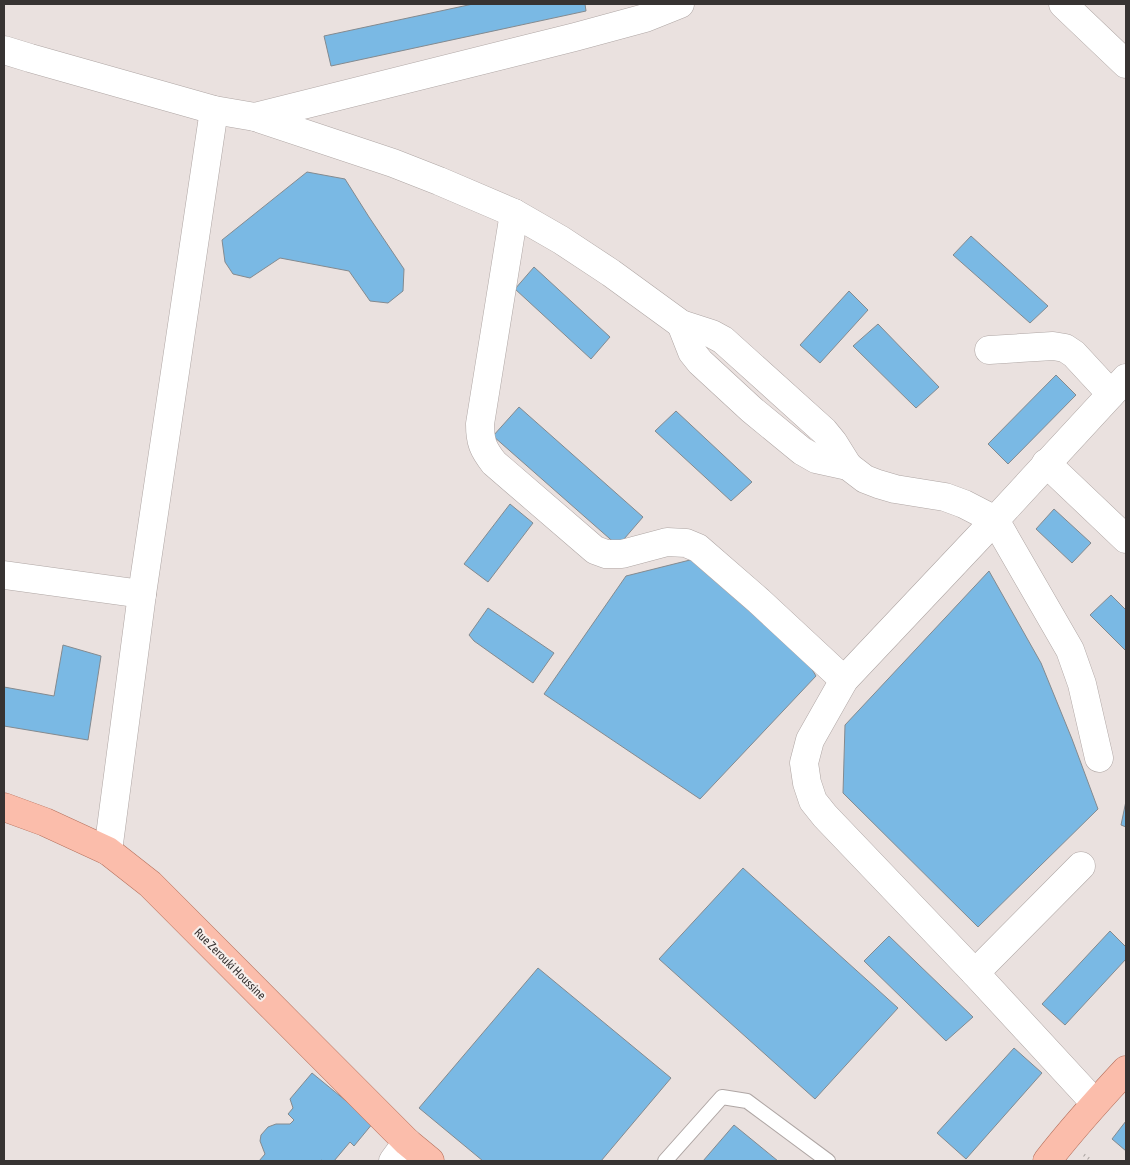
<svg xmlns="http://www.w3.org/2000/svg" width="1130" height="1165" font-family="'Asap Condensed',sans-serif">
<rect width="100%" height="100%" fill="#eae1df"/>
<g fill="#7ab9e4" stroke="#848a8f">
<path d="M473,4H585L586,11L331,66L324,36Z"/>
<path d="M307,172L345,179L369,217L404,269L403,291L388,303L370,301L349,271L280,258L250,278L233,274L225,262L222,240Z"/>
<path d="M971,236L1048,306L1030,323L953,255Z"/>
<path d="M534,267L610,337L591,359L515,289Z"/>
<path d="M849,291L868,310L820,363L800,345Z"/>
<path d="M878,324L939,387L916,408L853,346Z"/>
<path d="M1056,375L1076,395L1008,464L988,444Z"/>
<path d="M519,407L643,517L618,546L493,436Z"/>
<path d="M676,411L752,482L731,501L655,431Z"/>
<path d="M510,504L533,523L488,582L464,564Z"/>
<path d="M1054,509L1091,543L1072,563L1036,529Z"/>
<path d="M694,559L802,653L816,676L700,799L544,694L626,576Z"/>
<path d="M989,571L1041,663L1072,739L1098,809L978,927L843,793L845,725Z"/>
<path d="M1111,595L1126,610V651L1090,615Z"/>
<path d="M488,608L554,653L533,683L474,641L469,635Z"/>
<path d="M63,645L101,656L88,740L4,726V687L54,696Z"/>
<path d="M1126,801V827L1121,825Z"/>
<path d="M743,868L898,1008L815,1099L659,959Z"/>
<path d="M1110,931L1126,947V959L1065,1025L1042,1004Z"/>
<path d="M889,936L973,1017L946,1041L864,961Z"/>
<path d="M538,968L671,1078L601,1161H483L419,1108Z"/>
<path d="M1014,1048L1042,1073L966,1159L937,1133Z"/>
<path d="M312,1073L373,1123L354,1146L350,1142L334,1161H323L321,1160L320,1161H259L265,1154L260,1141L261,1135L268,1127L276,1124H290L294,1120L288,1114L293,1108L290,1099Z"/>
<path d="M1126,1121V1151L1112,1139Z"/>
<path d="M734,1125L778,1161H703Z"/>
</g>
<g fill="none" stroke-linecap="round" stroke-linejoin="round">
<defs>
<path id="service" d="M665,1161L722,1097L747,1101L828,1161"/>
<g id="minor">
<path d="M1063,4L1126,64"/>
<path d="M4,50L30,58L214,110L255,117L393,163L439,181L514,213L561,240L611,273L681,324L712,334L723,340L824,431L833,442L848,466"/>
<path d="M255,117L575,37L645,18L680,4"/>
<path d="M514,213L480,424C480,442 483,449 494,463L595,550L606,554H622L667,542L686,543L698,548L759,601L844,680"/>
<path d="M681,324L692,352L700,362L752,410L802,451L816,459L848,466L865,479L878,484L895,489L945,497L964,504L995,520L1070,650L1082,684L1099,758"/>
<path d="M989,350L1053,346L1065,348L1074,354L1111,394"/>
<path d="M1046,463L1126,539"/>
<path d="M4,575L142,594"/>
<path d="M108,851L142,594L214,110"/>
<path d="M975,973L1081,866"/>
<path d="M1095,1103L975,973L825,816L813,801L807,783L804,763L810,740L844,680L995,520L1126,378"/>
<path d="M393,1161L407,1142"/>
</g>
<g id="primary">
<path d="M4,807L45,822L108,851L150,884L407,1142L430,1161"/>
<path d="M1047,1161C1072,1129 1099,1099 1126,1070"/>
</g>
</defs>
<use href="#service" stroke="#afa6a4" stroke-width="16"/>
<use href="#minor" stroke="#afa6a4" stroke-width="29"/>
<use href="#primary" stroke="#b5705c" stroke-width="29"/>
<path stroke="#a9a2a0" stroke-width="3" stroke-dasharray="1 4" stroke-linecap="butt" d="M1084,1155L1092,1161"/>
<use href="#service" stroke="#fff" stroke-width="14"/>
<use href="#minor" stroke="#fff" stroke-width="28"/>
<use href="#primary" stroke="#fbbdab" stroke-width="28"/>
</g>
<g text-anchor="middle" stroke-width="4.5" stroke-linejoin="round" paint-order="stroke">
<g font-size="12" fill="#373332" stroke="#f7efec">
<text transform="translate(230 964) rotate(45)" y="4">Rue Zerouki Houssine</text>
</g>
</g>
<rect width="1130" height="1165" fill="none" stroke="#373332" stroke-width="10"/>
</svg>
